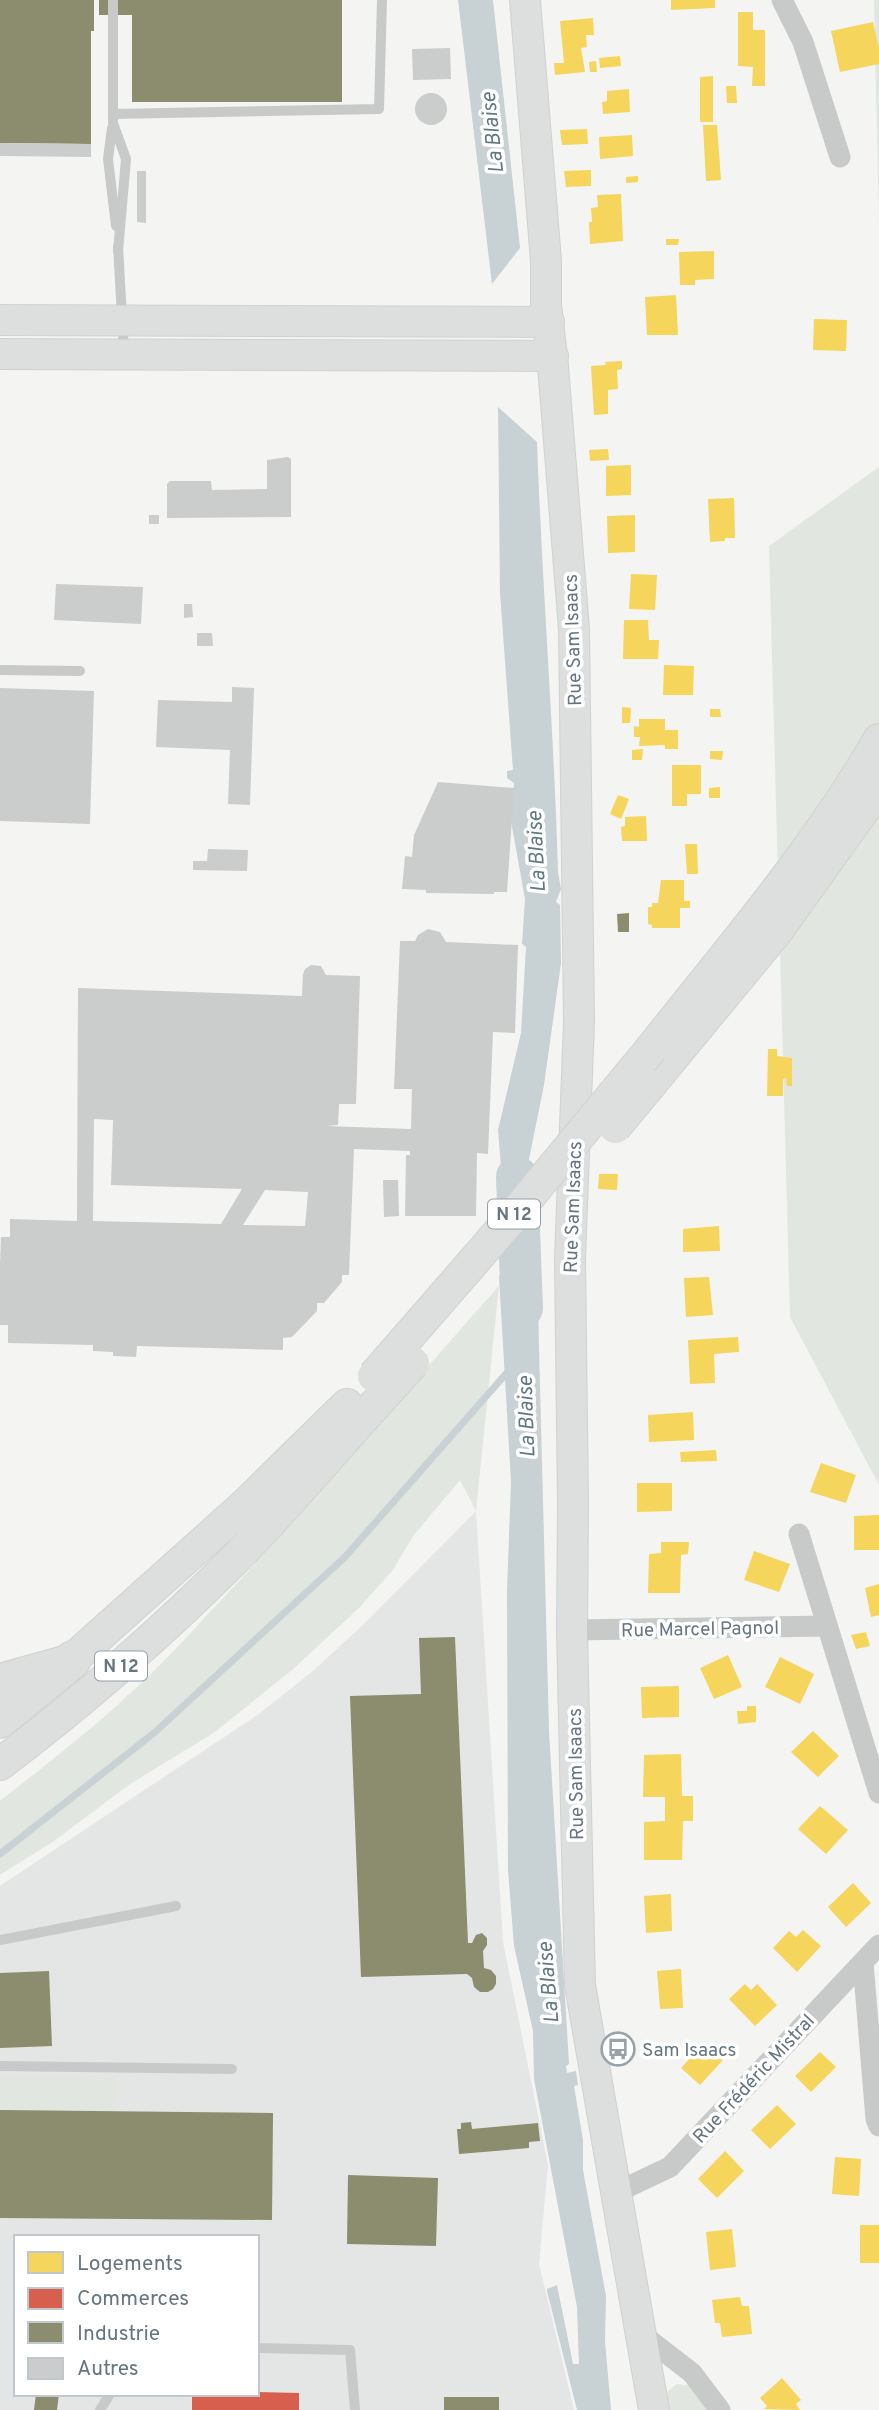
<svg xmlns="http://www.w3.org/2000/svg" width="879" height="2410" font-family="Overpass,sans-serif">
<rect width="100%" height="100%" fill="#f4f4f2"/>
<path fill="#e4e5e5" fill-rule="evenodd" d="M476,1511L503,1942L548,2165L539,2264L574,2410H0V1886L259,1714L313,1671L368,1620ZM16,2237H257V2394H16Z"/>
<g fill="#e2e6e0">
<path d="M874,0H879V223Z"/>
<path d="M879,467V1485L790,1317L769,546Z"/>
<path d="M499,1286L476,1511L460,1480L414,1535L392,1571L359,1608L292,1670L215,1732L130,1784L54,1841L0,1875V1801C47,1764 95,1727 138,1686C173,1654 204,1618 237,1583C326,1486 411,1384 499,1286Z"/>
<path d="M0,2077H116L117,2111L0,2110Z"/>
<path d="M677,2384L692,2386L709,2410H669L667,2392Z"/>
</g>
<g fill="#c8d1d3">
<path d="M458,0H493L520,248L492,284Z"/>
<path d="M498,407L537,442C542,586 554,729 558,872L561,889L556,902L560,905L561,963L544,1085L528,1164L530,1173L504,1203L498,1130L521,1033L526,947L522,944L525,899L511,821L514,783L507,778V771L513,770L500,593Z"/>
<path d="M536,1232L549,1731L569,2064L566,2066L567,2073L576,2071L578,2085L574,2086L583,2140V2170L606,2296L605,2341L611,2410H577L547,2291V2289L557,2285L573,2364H579L577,2307L534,2079L533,2031L514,1946L508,1870L507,1591L511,1482L499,1276Z"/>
</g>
<g fill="#f6d55c">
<path d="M671,0H715V8L671,10Z"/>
<path d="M738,12H753V30H765V86H752L753,67L738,66Z"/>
<path d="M593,18L594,35H586L587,47L581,48L585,72L555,75L554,63H564L560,21Z"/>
<path d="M873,22L879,49V64L840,72L831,31Z"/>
<path d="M620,56L621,66L600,68L599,58Z"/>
<path d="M596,61L597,72H590L589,62Z"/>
<path d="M713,76V122H700V77Z"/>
<path d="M726,86H736L737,103H727Z"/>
<path d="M629,89L630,112L603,114L602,102L607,101V91Z"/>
<path d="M703,125H717L721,180L706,181Z"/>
<path d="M587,129L588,144L562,145L560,130Z"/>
<path d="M632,135L633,156L600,159L599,137Z"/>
<path d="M591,170V186L566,187L564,171Z"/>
<path d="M638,176V182L626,183V177Z"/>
<path d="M621,194L623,241L590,244L589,222H592L591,208L598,207L597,195Z"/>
<path d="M666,239H679L678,245H666Z"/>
<path d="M714,251V279L695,280V285H680L679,252Z"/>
<path d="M676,295L678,335H647L645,297Z"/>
<path d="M814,319L847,320L846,351L813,350Z"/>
<path d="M622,361V369L617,370L618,389L608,390V414L594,415L591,366L606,365L605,362Z"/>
<path d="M608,449L609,460L590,461L589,450Z"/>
<path d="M631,465V495L606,496V466Z"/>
<path d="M734,498L735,538H725V541L710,542L708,499Z"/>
<path d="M635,515V552L608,553L607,516Z"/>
<path d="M631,574L657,575L655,610L629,609Z"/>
<path d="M624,620H648L649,640H659L658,659H623Z"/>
<path d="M664,665L694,666L693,695H663Z"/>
<path d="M622,707L631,708L630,723H622Z"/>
<path d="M710,709H720L721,717H710Z"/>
<path d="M639,719H665V730H678V749H665V745L639,746L640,737H634V726L639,727Z"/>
<path d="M643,749L642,760H632V750Z"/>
<path d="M710,751H723L722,760L710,759Z"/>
<path d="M672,765H701V794H687V806H672Z"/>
<path d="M720,787V798H709V788Z"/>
<path d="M618,795L629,799L621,819L610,814Z"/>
<path d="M646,816L647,841H622L621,827L625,826V817Z"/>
<path d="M685,844H697L698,874H687Z"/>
<path d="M661,880H684V901H690V908H680V928H652V925L648,924V907H652V903H658Z"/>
<path d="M768,1049H777V1056L792,1058V1086H787L786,1078L783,1079V1096H767Z"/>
<path d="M599,1174H618L617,1190L598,1189Z"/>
<path d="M719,1226L720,1251L683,1252V1229Z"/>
<path d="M709,1277L713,1315L686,1317L684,1278Z"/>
<path d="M738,1337L739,1352L714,1354L715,1383L690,1384L688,1340Z"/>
<path d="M693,1412L694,1440L649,1442L648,1415Z"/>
<path d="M716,1450L717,1461L681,1462L680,1452Z"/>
<path d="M821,1463L856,1475L846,1503L810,1492Z"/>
<path d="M637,1483H672V1511L637,1512Z"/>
<path d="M879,1515V1550H854V1516Z"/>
<path d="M661,1542H689L688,1554L681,1555L680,1593H648L649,1554L661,1553Z"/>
<path d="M754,1551L790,1564L779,1592L744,1580Z"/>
<path d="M879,1584V1615L871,1617L865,1588Z"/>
<path d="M866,1632L870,1646L856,1649L851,1635Z"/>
<path d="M728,1655L742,1687L714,1699L700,1668Z"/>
<path d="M780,1657L814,1674L800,1704L765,1687Z"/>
<path d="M679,1686V1717L642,1718L641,1687Z"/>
<path d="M747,1706H756V1722L738,1724L737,1711H747Z"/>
<path d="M813,1731L839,1756L818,1777L791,1752Z"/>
<path d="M681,1754L682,1796H693V1821H683L682,1860H644V1822L665,1821V1797H643L644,1755Z"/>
<path d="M820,1806L848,1830L826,1854L798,1829Z"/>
<path d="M853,1883L871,1903L846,1927L828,1907Z"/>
<path d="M671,1894L672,1931L646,1933L644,1896Z"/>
<path d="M803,1930L821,1946L797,1972L773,1948L789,1931L796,1937Z"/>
<path d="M681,1969L683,2008L660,2009L657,1971Z"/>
<path d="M745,1984L751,1990L757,1984L777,2005L755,2026L729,1999Z"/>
<path d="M704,2043L723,2060L700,2085L681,2068Z"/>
<path d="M820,2052L836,2067L811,2092L795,2076Z"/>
<path d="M777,2105L796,2124L770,2149L751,2130Z"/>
<path d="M725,2151L744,2171L717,2198L698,2179Z"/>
<path d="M835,2157L861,2159L859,2196L832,2194Z"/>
<rect x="860" y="2225" width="19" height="38"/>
<path d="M732,2229L736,2267L710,2270L706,2232Z"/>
<path d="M740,2297L742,2306H749L752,2334L722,2337L720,2323H715L712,2300Z"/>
<path d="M782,2378L801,2400L796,2404L800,2410L764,2409L767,2406L760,2398Z"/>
</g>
<path fill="#d6604d" d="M257,2392L299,2393V2410H192V2394H257Z"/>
<g fill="#8c8c6e">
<path d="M0,0H94V31H91V144L0,143Z"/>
<path d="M99,0H342V102H132V15H99Z"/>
<path d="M629,913V932H618L617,914Z"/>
<path d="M455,1637L468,1943H472L476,1935L482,1933L487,1938V1945L483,1951L484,1968L491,1970L496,1976V1984L493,1989L488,1992H480L474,1987L472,1978L467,1974L361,1977L350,1696L421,1694L419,1638Z"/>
<path d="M49,1971L52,2046L0,2048V1973Z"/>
<path d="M0,2110L273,2113L272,2220L0,2218Z"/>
<path d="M471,2122L472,2129L538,2123L540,2141L529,2142V2148L459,2154L457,2129H461V2123Z"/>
<path d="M348,2175L438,2178L436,2246L347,2244Z"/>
<path d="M36,2394H59L57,2410H34Z"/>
<rect x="444" y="2397" width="55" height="13"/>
</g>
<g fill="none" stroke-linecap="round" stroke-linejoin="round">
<path stroke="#c8d1d3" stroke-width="7" d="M0,1854L154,1733L345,1557L511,1368"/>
<path stroke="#c8d1d3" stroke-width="42" d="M517,1177L522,1308"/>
</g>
<g fill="#cbcccc" fill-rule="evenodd">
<path d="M450,48L451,79L413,80L412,49Z"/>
<circle cx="431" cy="109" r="16"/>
<path d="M0,143L91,144V157L0,156Z"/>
<path d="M137,171H146V223L137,222Z"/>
<path d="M288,457L291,459V517L167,518V484L170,481H211L212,490L267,489V460Z"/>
<rect x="149" y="515" width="10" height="9"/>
<path d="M56,584L143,587L141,624L54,620Z"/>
<path d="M184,604H192L193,617L184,618Z"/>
<path d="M197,633H212L213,646H197Z"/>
<path d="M232,687L254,688L250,805L228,804L230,750L156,747L158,700L232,702Z"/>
<path d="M0,688L94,691L90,824L0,821Z"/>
<path d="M438,782L514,788L507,892H494V894L426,893V890L402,889L405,856L412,857L414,835Z"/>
<path d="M208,849L248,850L247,871L193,870V861H207Z"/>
<path d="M428,929L440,932L446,942L518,945L515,1033L493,1032L488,1154L477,1153L476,1216H405L406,1155H410V1151L354,1149L349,1275H342V1282L324,1303H317V1311L292,1337L283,1338V1350L137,1346L136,1357L113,1356V1352L93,1351V1345L8,1343V1325H0V1264L1,1237H10V1219L77,1221L78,988L302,996L303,974L305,969L311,965L321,966L326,975L360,976L356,1104H339L338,1125L326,1126L411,1129L412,1089H394L400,941H415L418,935ZM94,1119L113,1120L111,1185L242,1189L221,1224L93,1221ZM265,1190L308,1192L305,1226L243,1225Z"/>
<path d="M383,1180H398L399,1216L384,1217Z"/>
</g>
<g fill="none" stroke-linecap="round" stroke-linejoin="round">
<defs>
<g id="secondary">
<path d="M525,0L546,261V305L553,366L574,629L579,1021L570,1259L573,1504L572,1630L580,1985L654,2410"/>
<path d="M0,320L549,322"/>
<path d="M0,354L553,356"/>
</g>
<g id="primary">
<path d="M651,1049C730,949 815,851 879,740"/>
<path d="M649,1086L776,932L879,788"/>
<path d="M0,1680L72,1660L245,1505L347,1405"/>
<path d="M0,1764C82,1702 160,1634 233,1561C282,1512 327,1458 374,1406"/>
</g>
<path id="highway" d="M0,1719L72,1660"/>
</defs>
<use href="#secondary" stroke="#d0d1d2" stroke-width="32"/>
<use href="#primary" stroke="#d1d1d1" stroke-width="34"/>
<use href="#highway" stroke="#d0d1d1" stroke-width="39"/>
<g stroke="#c8caca" stroke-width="10">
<path d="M113,0V123L126,159L118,251"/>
<path d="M113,114L379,109L382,0"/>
<path d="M112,128L108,159L116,226"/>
<path d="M118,246L124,352"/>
<path d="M0,670L80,671"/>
<path d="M0,1940L176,1906"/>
<path d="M0,2066L232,2069"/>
<path d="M257,2348L350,2350L355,2410"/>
<path d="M100,2410L110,2394"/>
</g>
<g stroke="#c8caca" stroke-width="21">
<path d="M782,0L803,42L840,157"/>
<path d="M799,1534L879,1793"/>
<path d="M572,1630L827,1626"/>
<path d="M863,1962L876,2119L879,2126"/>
<path d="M615,2193L670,2167L879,1945"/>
<path d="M639,2332L692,2373L720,2410"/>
</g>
<use href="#secondary" stroke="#dddede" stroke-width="30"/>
<use href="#primary" stroke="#dddede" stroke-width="32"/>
<use href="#highway" stroke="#dddede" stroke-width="37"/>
<defs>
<g id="primary-bridge">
<path d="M615,1127L649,1086"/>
<path d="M374,1376L508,1222L651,1049"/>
<path d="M374,1406L413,1363"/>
</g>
</defs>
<use href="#primary-bridge" stroke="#d1d1d1" stroke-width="34" stroke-linecap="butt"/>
<use href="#primary-bridge" stroke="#dddede" stroke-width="32"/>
</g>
<defs>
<symbol id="bus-ring" viewBox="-11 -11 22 22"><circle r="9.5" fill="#fff" stroke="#97a2a9" stroke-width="1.5"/><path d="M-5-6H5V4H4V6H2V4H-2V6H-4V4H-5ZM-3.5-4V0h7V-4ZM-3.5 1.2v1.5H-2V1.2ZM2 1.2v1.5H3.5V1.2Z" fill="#97a2a9"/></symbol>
</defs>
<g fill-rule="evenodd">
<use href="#bus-ring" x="599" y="2030" width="38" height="38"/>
</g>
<g text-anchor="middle" stroke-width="7" stroke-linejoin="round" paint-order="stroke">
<g fill="#fff" stroke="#939fa8" stroke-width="2">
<rect x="488" y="1199.5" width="52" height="29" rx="5"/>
<rect x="95" y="1651.5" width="52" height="29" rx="5"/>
</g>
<g font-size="18" font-weight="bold" fill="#657682">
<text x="514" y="1220">N 12</text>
<text x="121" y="1672">N 12</text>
</g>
<g font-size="19" fill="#657682" stroke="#fff">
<text transform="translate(572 640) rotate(-92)" y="7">Rue Sam Isaacs</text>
<text transform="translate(572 1207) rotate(-88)" y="7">Rue Sam Isaacs</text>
<text transform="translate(700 1628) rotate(-1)" y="7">Rue Marcel Pagnol</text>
<text transform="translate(575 1774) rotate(-91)" y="7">Rue Sam Isaacs</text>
<text transform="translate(753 2078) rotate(-47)" y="7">Rue Frédéric Mistral</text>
</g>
<g font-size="19" fill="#657682" stroke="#fff" text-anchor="start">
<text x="642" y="2056">Sam Isaacs</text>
</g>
<g font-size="21" font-style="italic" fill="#60787f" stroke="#fff">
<text transform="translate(492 133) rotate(-96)" y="7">La Blaise</text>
<text transform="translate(536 852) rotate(-93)" y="7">La Blaise</text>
<text transform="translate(526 1417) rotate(-92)" y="7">La Blaise</text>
<text transform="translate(548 1983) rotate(-95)" y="7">La Blaise</text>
</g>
</g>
<rect x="14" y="2235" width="245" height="161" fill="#ffffff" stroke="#c1c8cd" stroke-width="2"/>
<rect x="28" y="2252" width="35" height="21" fill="#f6d55c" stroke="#c1c8cd" stroke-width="2"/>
<text x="77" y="2270" font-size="21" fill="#657682">Logements</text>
<rect x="28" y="2288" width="35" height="21" fill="#d6604d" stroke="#c1c8cd" stroke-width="2"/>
<text x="77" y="2305" font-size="21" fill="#657682">Commerces</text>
<rect x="28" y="2322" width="35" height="21" fill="#8c8c6e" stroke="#c1c8cd" stroke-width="2"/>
<text x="77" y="2340" font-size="21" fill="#657682">Industrie</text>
<rect x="28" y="2358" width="35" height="21" fill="#cbcccc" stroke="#c1c8cd" stroke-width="2"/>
<text x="77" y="2375" font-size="21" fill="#657682">Autres</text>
</svg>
